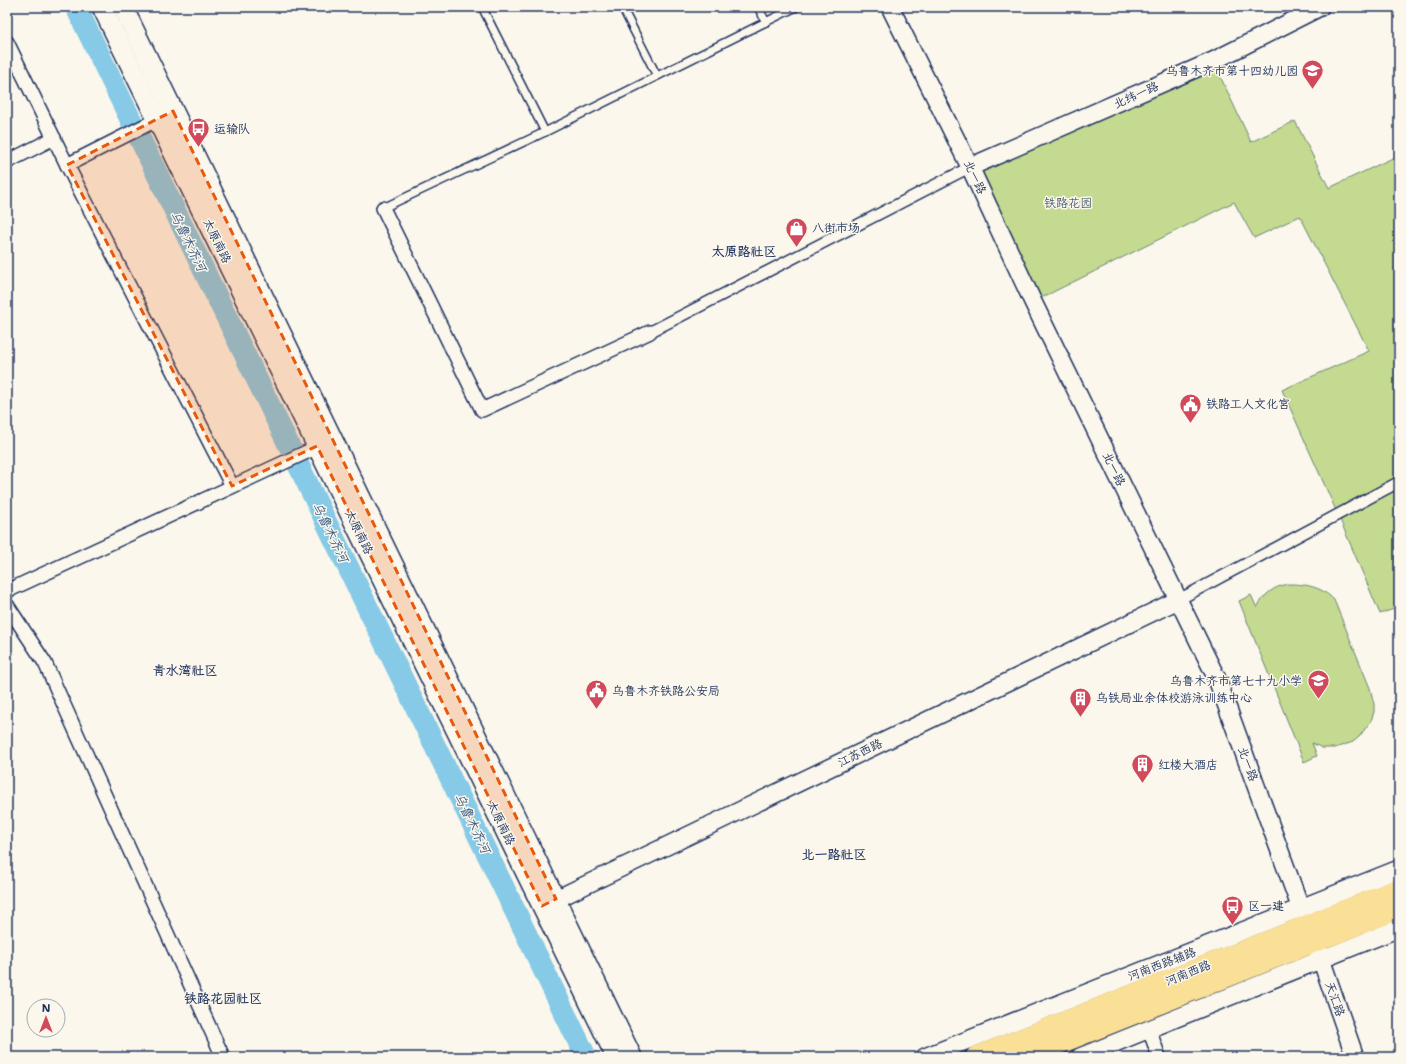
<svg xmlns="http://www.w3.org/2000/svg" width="1406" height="1064" font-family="'Shantell Sans','LXGW WenKai TC',sans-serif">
<rect width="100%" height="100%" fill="#fbf7ec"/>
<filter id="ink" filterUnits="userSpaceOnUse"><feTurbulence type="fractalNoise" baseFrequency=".025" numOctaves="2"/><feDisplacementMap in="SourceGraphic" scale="8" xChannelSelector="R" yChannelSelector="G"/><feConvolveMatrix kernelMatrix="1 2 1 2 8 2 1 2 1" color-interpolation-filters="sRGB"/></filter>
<g filter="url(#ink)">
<g fill="#c3da90" stroke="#6f8477">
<path d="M1213,61L1251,142L1295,121L1329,188L1399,155V607L1380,614L1338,515L1282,390L1369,351L1300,216L1254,238L1234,202L1033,302L970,167Z"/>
<path d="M1288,584C1305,584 1321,586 1334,600L1370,688L1374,704V712L1371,721L1359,737L1353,742L1335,748H1322L1312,743L1317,756L1304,762L1239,601L1251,595L1257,608C1264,594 1273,587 1288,584Z"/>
</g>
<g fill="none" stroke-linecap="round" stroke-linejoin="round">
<path stroke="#86cae7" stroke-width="22" d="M76,7L586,1057"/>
<defs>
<g id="service">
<path d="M482,7L545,132"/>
<path d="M622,7L657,76"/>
<path d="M758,7L766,22"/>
<path d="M383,208L545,132L796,7"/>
</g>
<g id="pedestrian">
<path d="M650,332L970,167"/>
<path d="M1178,600L1399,482"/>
</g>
<g id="minor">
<path d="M7,42L67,165"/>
<path d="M164,116L67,165L232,486"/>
<path d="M7,162L54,138"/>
<path d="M383,208L482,410L650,332"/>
<path d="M7,591L324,444"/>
<path d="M7,605L45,663L223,1057"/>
<path d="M1149,1029L1159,1057"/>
</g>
<g id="tertiary">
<path d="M890,7L970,167L1033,302L1217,679L1301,909L1321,959L1355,1057"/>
<path d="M970,167L1213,61L1320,7"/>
<path d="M544,905L1178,600"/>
<path d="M925,1057L1399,869"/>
<path d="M1080,1057L1399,928"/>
</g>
<g id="secondary">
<path d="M102,7L616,1057"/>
<path d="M123,7L632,1057"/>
</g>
<g id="primary">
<path d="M976,1057L1399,889"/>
<path d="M1025,1057L1399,908"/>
</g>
</defs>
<use href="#service" stroke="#1b2f5e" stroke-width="10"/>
<use href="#pedestrian" stroke="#1b2f5e" stroke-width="13"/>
<use href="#minor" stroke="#1b2f5e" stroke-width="16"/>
<use href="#tertiary" stroke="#1b2f5e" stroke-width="20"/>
<use href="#secondary" stroke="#1b2f5e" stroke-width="22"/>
<use href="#primary" stroke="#1b2f5e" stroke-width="24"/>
<use href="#service" stroke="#fbf7ec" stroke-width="7"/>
<use href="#pedestrian" stroke="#fbf7ec" stroke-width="10"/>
<use href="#minor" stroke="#fbf7ec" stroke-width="13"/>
<use href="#tertiary" stroke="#fbf7ec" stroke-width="17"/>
<use href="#secondary" stroke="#fbf7ec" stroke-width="19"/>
<use href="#primary" stroke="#fadf96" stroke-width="21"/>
</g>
</g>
<path fill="#e8590c" fill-opacity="0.2" stroke="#e8590c" stroke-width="3" stroke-dasharray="8 5" stroke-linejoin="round" d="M173,111L556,899L542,906L317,446L232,486L67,165Z"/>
<defs>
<symbol id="school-pin" viewBox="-11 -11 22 30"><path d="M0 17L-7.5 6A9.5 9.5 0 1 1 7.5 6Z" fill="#d1495b" stroke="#fbf7ec"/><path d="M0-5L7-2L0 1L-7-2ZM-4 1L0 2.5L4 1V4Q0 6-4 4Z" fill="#fff"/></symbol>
<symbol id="bus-pin" viewBox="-11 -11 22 30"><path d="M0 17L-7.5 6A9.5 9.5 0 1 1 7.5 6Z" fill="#d1495b" stroke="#fbf7ec"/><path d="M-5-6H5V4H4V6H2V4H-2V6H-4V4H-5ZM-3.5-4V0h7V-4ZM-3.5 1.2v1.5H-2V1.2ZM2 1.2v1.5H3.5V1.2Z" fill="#fff"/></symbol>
<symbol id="shop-pin" viewBox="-11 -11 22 30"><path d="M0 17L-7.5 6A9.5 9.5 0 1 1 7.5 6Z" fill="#d1495b" stroke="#fbf7ec"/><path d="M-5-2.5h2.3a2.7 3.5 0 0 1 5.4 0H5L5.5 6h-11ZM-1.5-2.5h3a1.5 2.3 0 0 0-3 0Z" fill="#fff"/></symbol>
<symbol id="civic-pin" viewBox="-11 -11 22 30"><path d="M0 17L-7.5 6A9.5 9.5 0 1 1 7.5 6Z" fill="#d1495b" stroke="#fbf7ec"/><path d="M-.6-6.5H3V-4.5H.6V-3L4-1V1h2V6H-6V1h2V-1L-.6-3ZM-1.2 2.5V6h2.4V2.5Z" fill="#fff"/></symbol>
<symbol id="building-pin" viewBox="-11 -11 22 30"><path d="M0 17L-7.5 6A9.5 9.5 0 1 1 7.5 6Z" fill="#d1495b" stroke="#fbf7ec"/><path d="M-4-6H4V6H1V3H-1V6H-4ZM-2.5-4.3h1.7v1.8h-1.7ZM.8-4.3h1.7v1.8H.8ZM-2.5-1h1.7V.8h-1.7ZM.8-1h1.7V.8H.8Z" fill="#fff"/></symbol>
</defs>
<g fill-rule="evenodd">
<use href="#school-pin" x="1300" y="58" width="25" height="34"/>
<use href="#bus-pin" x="186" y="116" width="25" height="34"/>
<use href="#shop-pin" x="784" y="216" width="25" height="34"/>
<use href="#civic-pin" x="1178" y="392" width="25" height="34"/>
<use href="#school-pin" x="1306" y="668" width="25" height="34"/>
<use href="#civic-pin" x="584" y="678" width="25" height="34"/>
<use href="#building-pin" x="1068" y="686" width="25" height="34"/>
<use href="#building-pin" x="1130" y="752" width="25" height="34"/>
<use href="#bus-pin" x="1220" y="894" width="25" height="34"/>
</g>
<g text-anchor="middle" stroke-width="3" stroke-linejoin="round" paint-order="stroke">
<g font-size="12" fill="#1b2f5e" stroke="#fbf7ec" text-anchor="start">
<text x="1298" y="75" text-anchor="end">乌鲁木齐市第十四幼儿园</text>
<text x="214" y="133">运输队</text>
<text x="812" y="232">八街市场</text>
<text x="1206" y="408">铁路工人文化宫</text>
<text x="1302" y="685" text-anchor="end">乌鲁木齐市第七十九小学</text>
<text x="612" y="695">乌鲁木齐铁路公安局</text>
<text x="1096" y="702">乌铁局业余体校游泳训练中心</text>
<text x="1158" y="769">红楼大酒店</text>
<text x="1248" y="910">区一建</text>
</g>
<g font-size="12" fill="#1b2f5e" stroke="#fbf7ec">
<text transform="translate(1136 95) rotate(-24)" y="4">北纬一路</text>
<text transform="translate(975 177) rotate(65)" y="4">北一路</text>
<text transform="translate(217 241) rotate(64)" y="4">太原南路</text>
<text transform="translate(1114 469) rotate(64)" y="4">北一路</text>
<text transform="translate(359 532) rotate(64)" y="4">太原南路</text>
<text transform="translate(860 753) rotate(-26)" y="4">江苏西路</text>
<text transform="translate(1248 764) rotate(70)" y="4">北一路</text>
<text transform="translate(501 823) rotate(64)" y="4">太原南路</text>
<text transform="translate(1162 964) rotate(-21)" y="4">河南西路辅路</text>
<text transform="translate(1188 973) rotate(-22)" y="4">河南西路</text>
<text transform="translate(1335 999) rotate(71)" y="4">天汇路</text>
</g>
<g font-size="12" fill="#455a6a" stroke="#fbf7ec">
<text x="1068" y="207">铁路花园</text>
</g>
<g font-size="13" font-style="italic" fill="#365680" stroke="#fbf7ec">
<text transform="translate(189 241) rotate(64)" y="5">乌鲁木齐河</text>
<text transform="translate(331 532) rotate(64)" y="5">乌鲁木齐河</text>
<text transform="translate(473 823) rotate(64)" y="5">乌鲁木齐河</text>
</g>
<g font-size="13" font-weight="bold" fill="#1b2f5e" stroke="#fbf7ec">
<text x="744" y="256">太原路社区</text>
<text x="185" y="675">青水湾社区</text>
<text x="834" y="859">北一路社区</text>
<text x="223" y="1003">铁路花园社区</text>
</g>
</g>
<rect width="1406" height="1064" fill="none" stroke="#fbf7ec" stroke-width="24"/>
<rect x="12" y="12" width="1382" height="1040" fill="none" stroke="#1b2f5e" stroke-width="1.5" filter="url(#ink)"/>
<g transform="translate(46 1018)"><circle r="19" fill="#fbf7ec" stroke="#a1a7b3"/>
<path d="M0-3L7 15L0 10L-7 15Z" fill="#d1495b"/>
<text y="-6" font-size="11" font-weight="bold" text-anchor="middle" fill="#1b2f5e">N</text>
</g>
</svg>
